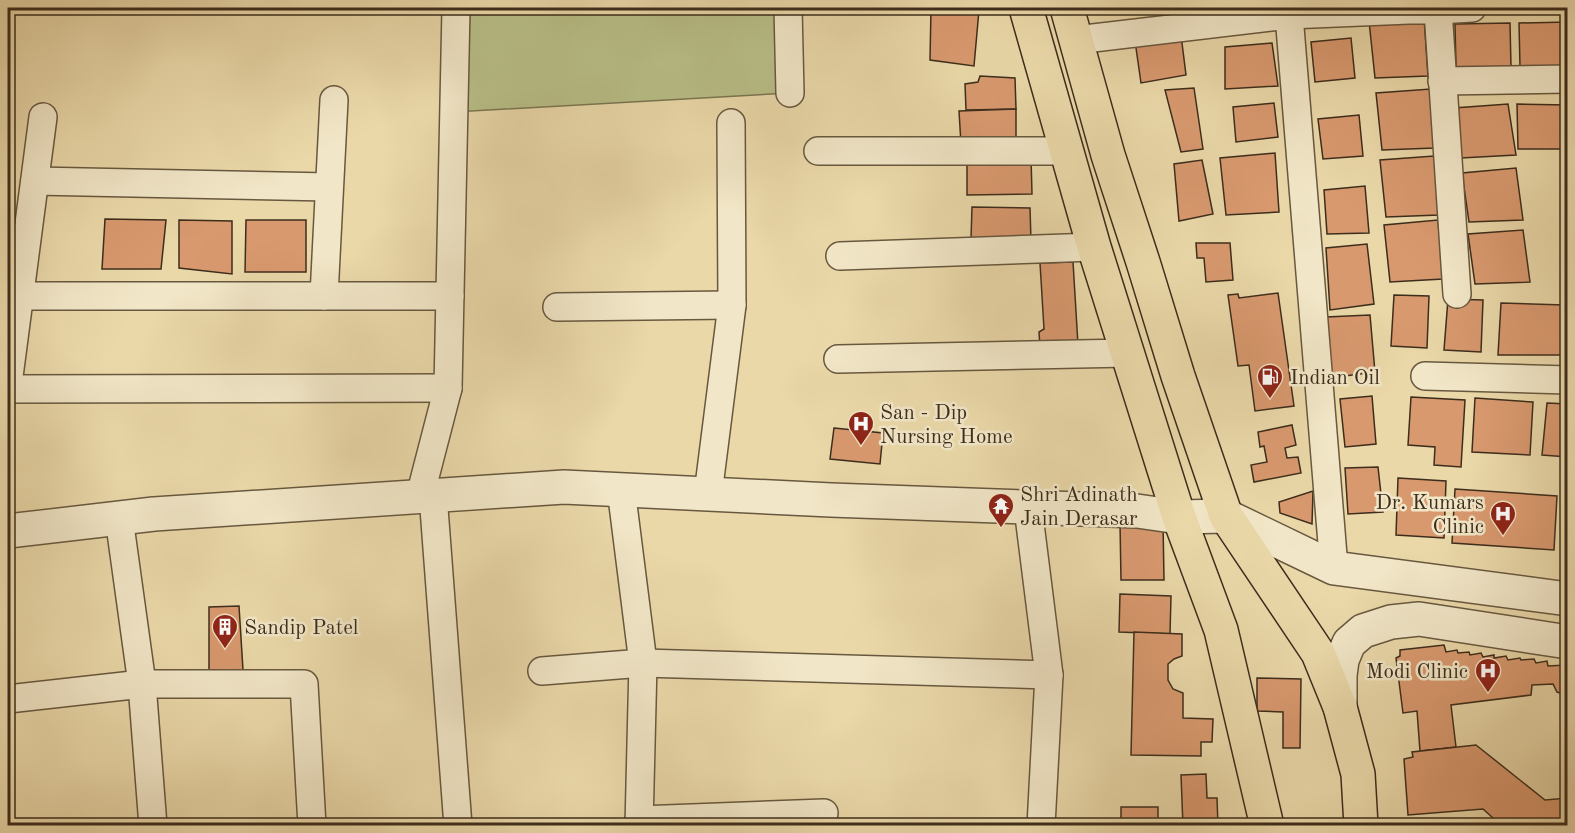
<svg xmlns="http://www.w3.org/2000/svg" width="1575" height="833" font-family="'Old Standard TT',serif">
<rect width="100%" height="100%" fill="#ead8a9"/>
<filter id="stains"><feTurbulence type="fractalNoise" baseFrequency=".00333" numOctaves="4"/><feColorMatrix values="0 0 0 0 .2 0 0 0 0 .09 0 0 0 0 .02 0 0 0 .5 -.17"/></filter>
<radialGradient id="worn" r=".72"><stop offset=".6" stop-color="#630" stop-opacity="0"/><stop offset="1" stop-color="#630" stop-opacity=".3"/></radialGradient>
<path fill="#b8be87" stroke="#7a7652" stroke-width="1.5" d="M455,8H789L790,93L454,112Z"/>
<g fill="#d9996f" stroke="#3c2d1c" stroke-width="1.5">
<path d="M931,8L979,10L974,66L930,60Z"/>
<path d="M1424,17L1428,76L1375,78L1369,21Z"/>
<path d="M1568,22V66L1520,67L1519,23Z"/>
<path d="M1510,23L1511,67L1456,68L1455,24Z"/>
<path d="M1181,35L1186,75L1141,83L1135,41Z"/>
<path d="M1351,38L1355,78L1315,82L1311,42Z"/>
<path d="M1272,43L1278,86L1225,89V47Z"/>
<path d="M980,76L1015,78L1016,109L966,110L965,84L978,82Z"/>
<path d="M1194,88L1203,149L1181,152L1165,90Z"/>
<path d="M1431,89L1435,148L1382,150L1376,93Z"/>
<path d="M1274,103L1278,137L1236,142L1233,107Z"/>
<path d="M1508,104L1516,155L1461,158L1454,108Z"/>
<path d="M1517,104L1568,105V149H1518Z"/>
<path d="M1016,109V145L961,144L959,111Z"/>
<path d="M1359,115L1363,156L1323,159L1318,119Z"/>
<path d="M1275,153L1279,212L1226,215L1220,158Z"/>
<path d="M1434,156L1439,215L1386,217L1380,160Z"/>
<path d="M1031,157L1032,194L967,195V159Z"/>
<path d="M1202,160L1213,214L1179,221L1174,164Z"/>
<path d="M1516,168L1523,220L1469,222L1462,173Z"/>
<path d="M1365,186L1369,233L1327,234L1324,190Z"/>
<path d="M972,207L1030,208L1031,241L971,239Z"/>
<path d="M105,219L166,220L161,269H102Z"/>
<path d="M179,220L232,221V274L179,268Z"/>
<path d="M246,220H306V272H245Z"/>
<path d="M1438,220L1443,279L1390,282L1384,225Z"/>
<path d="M1523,230L1530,282L1475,284L1468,234Z"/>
<path d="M1196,243H1230L1233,280L1206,282L1204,258H1197Z"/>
<path d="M1367,244L1374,304L1330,310L1326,248Z"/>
<path d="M1073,262L1078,345L1040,347L1039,332L1044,329L1040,263Z"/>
<path d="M1278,293L1294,406L1255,411L1249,365L1238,366L1228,295L1238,294L1239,298Z"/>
<path d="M1394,295L1429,296L1427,348L1391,346Z"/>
<path d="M1448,299L1483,300L1481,352L1444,350Z"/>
<path d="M1501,303L1564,305L1561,355H1498Z"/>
<path d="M1370,315L1375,372L1330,378L1326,317Z"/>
<path d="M1372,396L1376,444L1345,447L1340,399Z"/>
<path d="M1411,397L1465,400L1461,467L1434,465L1435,447L1408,445Z"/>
<path d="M1475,398L1533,402L1530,455L1472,452Z"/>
<path d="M1547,403L1568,404V457L1542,455Z"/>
<path d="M1292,425L1296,445L1285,448L1287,458L1298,457L1301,473L1254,482L1251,465L1267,462L1264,446L1260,447L1258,432Z"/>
<path d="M834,428L883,433L880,464L830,459Z"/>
<path d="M1378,467L1383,512L1348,514L1345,468Z"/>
<path d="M1398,478L1446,481L1444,538L1396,535Z"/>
<path d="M1455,489L1557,496L1554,550L1452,543Z"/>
<path d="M1313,491L1312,524L1280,513L1279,502Z"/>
<path d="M1163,522L1164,580H1121L1120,523Z"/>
<path d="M1120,594L1171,596L1170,634L1119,632Z"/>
<path d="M239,606L243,670L209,672V607Z"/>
<path d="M1134,632L1182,634V656L1174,659L1168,664V680L1173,689L1183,693V718L1213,719L1212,742H1201V756L1131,755Z"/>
<path d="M1444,645L1446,652L1457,650L1458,653L1469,652L1470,655L1481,653L1483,657L1494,655V658L1506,656L1508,660L1520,658L1521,660L1534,659L1536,663L1547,661L1548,666L1566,665L1568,708L1564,694L1557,692L1553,684L1532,685L1531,695L1451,705L1456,747L1420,751L1417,711L1403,713L1396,658L1400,656V650Z"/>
<path d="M1257,678L1301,679L1300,748H1283V712L1257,711Z"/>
<path d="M1476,745L1545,800L1568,798V826H1516L1514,824L1511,826H1502L1483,809L1408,815L1404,759L1413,757L1412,752Z"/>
<path d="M1206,774L1207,798H1217L1218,826H1183L1181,775Z"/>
<rect x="1121" y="807" width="37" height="19"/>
</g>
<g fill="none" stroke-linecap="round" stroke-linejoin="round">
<defs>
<g id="minor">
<path d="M788,8L790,93"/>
<path d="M1438,10L1457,294"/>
<path d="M1289,15L1334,568"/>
<path d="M1076,40L1289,15L1409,10H1438L1472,8"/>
<path d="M1442,81L1568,79"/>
<path d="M818,151H1066"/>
<path d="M35,181L329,187"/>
<path d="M840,256L1094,247"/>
<path d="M19,296H450"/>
<path d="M324,296L334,100"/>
<path d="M557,307L732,305"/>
<path d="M838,359L1128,353"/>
<path d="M1425,376L1568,380"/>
<path d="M8,384L43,117"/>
<path d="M8,389L448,388"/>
<path d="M621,489L643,663L639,826"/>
<path d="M708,494L732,305L731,123"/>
<path d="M433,495L458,826"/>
<path d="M420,496L448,388L456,8"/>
<path d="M1028,508L1049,675L1041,826"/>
<path d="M119,518L142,684L153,826"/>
<path d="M542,671L643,663L1049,675"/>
<path d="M8,699L142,684H304L312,826"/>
<path d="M639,820L824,813"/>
</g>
<g id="tertiary">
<path d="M8,531L154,514L564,487L831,500L1137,511L1179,517L1226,516L1334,568L1568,599"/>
<path d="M1340,707V675L1342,660L1349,643L1363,631L1391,622L1419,619L1568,642"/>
</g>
<g id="trunk">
<path d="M1026,8L1094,247L1179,517L1221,630L1267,826"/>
<path d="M1067,8L1108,155L1143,262L1178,376L1226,516L1318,653L1340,707L1358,774L1361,826"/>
</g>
</defs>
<use href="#minor" stroke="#68583f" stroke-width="30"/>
<use href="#tertiary" stroke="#68583f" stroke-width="36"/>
<use href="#trunk" stroke="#3c2d1c" stroke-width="36"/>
<use href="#minor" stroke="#f1e6c7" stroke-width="27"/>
<use href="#tertiary" stroke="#f1e6c7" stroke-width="33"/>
<use href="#trunk" stroke="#ead8a9" stroke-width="33"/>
</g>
<defs>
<symbol id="fuel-pin" viewBox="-11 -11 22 30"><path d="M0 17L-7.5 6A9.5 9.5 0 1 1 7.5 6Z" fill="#8f2418" stroke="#f1e6c7"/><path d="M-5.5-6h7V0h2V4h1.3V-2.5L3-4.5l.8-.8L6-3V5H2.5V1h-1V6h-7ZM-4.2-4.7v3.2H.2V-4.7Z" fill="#fff"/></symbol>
<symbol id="hospital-pin" viewBox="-11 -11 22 30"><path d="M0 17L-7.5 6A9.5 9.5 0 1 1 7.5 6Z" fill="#8f2418" stroke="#f1e6c7"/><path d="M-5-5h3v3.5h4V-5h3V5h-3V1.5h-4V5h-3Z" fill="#fff"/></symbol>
<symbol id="temple-pin" viewBox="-11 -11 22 30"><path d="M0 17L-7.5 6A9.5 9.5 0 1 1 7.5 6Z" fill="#8f2418" stroke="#f1e6c7"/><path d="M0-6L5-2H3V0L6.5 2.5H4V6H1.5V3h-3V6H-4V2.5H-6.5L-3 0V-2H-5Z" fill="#fff"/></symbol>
<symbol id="building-pin" viewBox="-11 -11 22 30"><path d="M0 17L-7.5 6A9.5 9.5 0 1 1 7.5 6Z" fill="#8f2418" stroke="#f1e6c7"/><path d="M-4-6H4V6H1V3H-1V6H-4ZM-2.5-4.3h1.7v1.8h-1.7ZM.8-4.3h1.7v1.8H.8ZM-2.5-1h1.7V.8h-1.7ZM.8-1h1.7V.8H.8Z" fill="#fff"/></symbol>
</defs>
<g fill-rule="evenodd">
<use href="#fuel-pin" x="1255" y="362" width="30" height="40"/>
<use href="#hospital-pin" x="846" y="409" width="30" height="40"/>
<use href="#temple-pin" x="986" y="491" width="30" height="40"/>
<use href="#hospital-pin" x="1488" y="499" width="30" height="40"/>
<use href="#building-pin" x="210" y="612" width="30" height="40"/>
<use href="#hospital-pin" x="1473" y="656" width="30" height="40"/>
</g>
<g text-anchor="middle" stroke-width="5" stroke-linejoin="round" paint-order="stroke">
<g font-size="21" fill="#3c2d1c" stroke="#f1e6c7" text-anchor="start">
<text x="1290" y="384">Indian Oil</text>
<text x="880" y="419">San - Dip<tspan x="880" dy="24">Nursing Home</tspan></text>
<text x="1020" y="501">Shri Adinath<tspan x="1020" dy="24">Jain Derasar</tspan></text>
<text x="1484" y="509" text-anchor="end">Dr. Kumars<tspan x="1484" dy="24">Clinic</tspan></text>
<text x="244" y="634">Sandip Patel</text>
<text x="1468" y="678" text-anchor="end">Modi Clinic</text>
</g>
</g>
<rect width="1575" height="833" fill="none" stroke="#ead8a9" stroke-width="30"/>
<rect x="9" y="9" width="1557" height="815" fill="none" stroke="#3c2d1c" stroke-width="3"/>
<rect x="15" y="15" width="1545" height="803" fill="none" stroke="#3c2d1c" stroke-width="1.5"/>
<rect width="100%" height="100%" filter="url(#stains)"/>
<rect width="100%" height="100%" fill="url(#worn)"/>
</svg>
